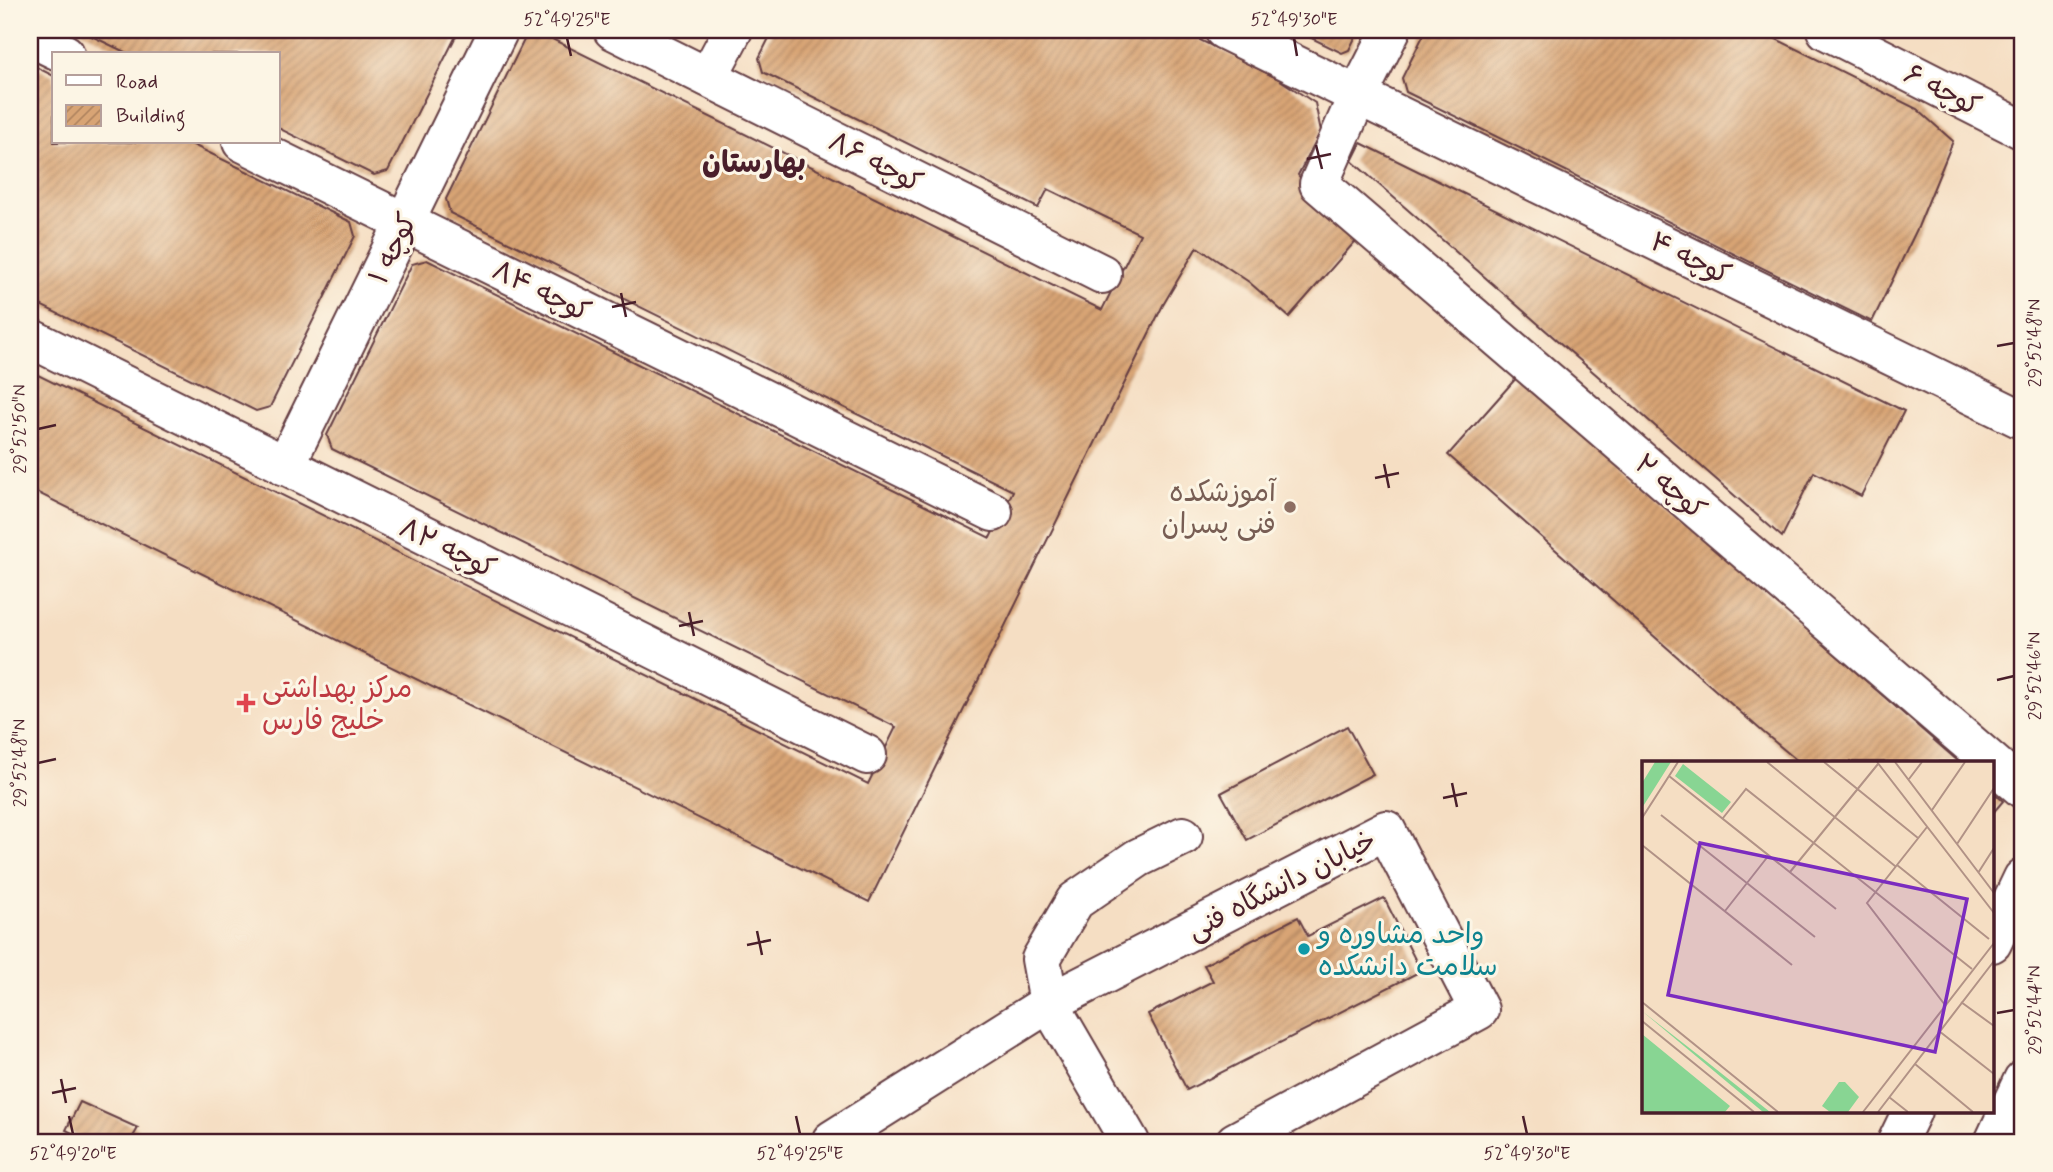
<svg xmlns="http://www.w3.org/2000/svg" width="2053" height="1172" font-family="Mynerve,'Playpen Sans Arabic',sans-serif">
<defs>
<pattern id="building-hatch" width="6" height="6" patternUnits="userSpaceOnUse" patternTransform="scale(1.75)"><rect width="6" height="6" fill="#d8a475"/><path d="M-1 1l2-2M0 6l6-6M5 7l2-2" fill="none" stroke="#b18560"/></pattern>
</defs>
<rect width="100%" height="100%" fill="#fcf5e5"/>
<filter id="ink" filterUnits="userSpaceOnUse"><feTurbulence type="fractalNoise" baseFrequency=".0143" numOctaves="2"/><feDisplacementMap in="SourceGraphic" scale="14" xChannelSelector="R" yChannelSelector="G"/><feConvolveMatrix kernelMatrix="1 2 1 2 8 2 1 2 1" color-interpolation-filters="sRGB"/></filter>
<filter id="wash" filterUnits="userSpaceOnUse"><feTurbulence type="fractalNoise" baseFrequency=".00686" numOctaves="4" result="noise"/><feDisplacementMap in="SourceGraphic" scale="28" xChannelSelector="R" yChannelSelector="G"/><feGaussianBlur stdDeviation="1.57" result="paint"/><feColorMatrix in="noise" values="0 0 0 0 0 0 0 0 0 0 0 0 0 0 0 0 0 1.4 0 .05"/><feComposite in="paint" operator="in"/></filter>
<g filter="url(#wash)">
<rect width="100%" height="100%" fill="#f5dec3"/>
<g id="blocks">
<g fill="url(#building-hatch)">
<path d="M79,30H459L388,171L374,175L278,128V54H129Z"/>
<path d="M773,30H1180L1277,78L1315,103L1321,131L1298,175L1319,202L1359,237L1289,317L1249,282L1197,247L1163,305L869,902L30,489V371L868,784L896,727L332,449L327,435L412,264L427,260L990,538L1013,491L450,213L446,199L525,38L540,33L1102,310L1140,234L1048,189L1038,208L763,72L759,58Z"/>
<path d="M1295,30H1359L1349,50L1342,53Z"/>
<path d="M1426,30H1758L1917,109L1953,141L1918,227L1872,322L1406,92L1402,78Z"/>
<path d="M30,64L54,76V142H187L351,222L355,236L270,407L256,411L30,300Z"/>
<path d="M1361,143L1904,411L1861,496L1814,472L1782,537L1352,161Z"/>
<path d="M1518,376L1842,660L1959,762H1799L1763,732L1448,455Z"/>
<path d="M1347,726L1373,774L1247,840L1221,793Z"/>
<path d="M1992,791L2003,801L1992,814Z"/>
<path d="M1384,898L1421,971L1187,1090L1148,1014L1213,981L1204,965L1298,917L1308,936Z"/>
<path d="M80,1102L138,1128L130,1142H91L66,1130Z"/>
<path d="M1002,1135L1006,1142H989Z"/>
</g>
</g>
</g>
<g filter="url(#ink)">
<use href="#blocks" fill-opacity="0" stroke="#643c42" stroke-width="2"/>
<g fill="none" stroke-linecap="round" stroke-linejoin="round">
<defs>
<g id="minor">
<path d="M613,30L1102,274"/>
<path d="M1224,30L2023,420"/>
<path d="M1391,30L1358,95L1319,184L2023,789"/>
<path d="M1826,30L2023,130"/>
<path d="M30,37L65,54"/>
<path d="M708,77L733,30"/>
<path d="M242,142L993,512"/>
<path d="M30,338L867,755"/>
<path d="M285,466L499,30"/>
<path d="M1992,943L2023,878"/>
<path d="M832,1142V1140L1049,1003L1386,830L1479,1010L1235,1142"/>
<path d="M1130,1142L1049,1003L1041,959L1075,901L1138,858L1183,836"/>
<path d="M1897,1142L1912,1111"/>
<path d="M1994,1142L2023,1080"/>
</g>
</defs>
<use href="#minor" stroke="#643c42" stroke-width="42"/>
<use href="#minor" stroke="#fff" stroke-width="38"/>
</g>
</g>
<path fill="none" stroke="#4a1f2b" stroke-width="2.5" d="M567,38L571,56M1294,38L1297,56M1316,145L1322,169M1307,159L1331,154M621,293L626,317M612,307L636,302M1997,346L2014,343M38,429L56,425M1384,464L1389,488M1375,478L1399,473M689,612L694,636M679,626L703,621M1997,680L2014,676M38,763L56,759M1452,783L1457,807M1443,798L1467,793M757,931L762,955M747,945L771,940M1997,1013L2014,1010M61,1079L66,1103M52,1093L76,1088M69,1116L73,1134M796,1116L800,1134M1523,1116L1527,1134"/>
<circle fill="#8d6e63" stroke="#fcf5e5" stroke-width="2.5" cx="1290" cy="507" r="7"/>
<path fill="#e0444e" stroke="#fcf5e5" stroke-width="2.5" d="M242.5 692.5h7v7h7v7h-7v7h-7v-7h-7v-7h7z"/>
<circle fill="#0f9aa8" stroke="#fcf5e5" stroke-width="2.5" cx="1304" cy="949" r="7"/>
<g text-anchor="middle" stroke-width="6" stroke-linejoin="round" paint-order="stroke">
<g font-size="28" fill="#4a1f2b" stroke="#fcf5e5">
<text transform="translate(1943 89) rotate(27)" y="10">کوچه ۶</text>
<text transform="translate(876 161) rotate(27)" y="10">کوچه ۸۶</text>
<text transform="translate(392 248) rotate(-64)" y="10">کوچه ۱</text>
<text transform="translate(1691 257) rotate(26)" y="10">کوچه ۴</text>
<text transform="translate(542 290) rotate(26)" y="10">کوچه ۸۴</text>
<text transform="translate(1671 486) rotate(41)" y="10">کوچه ۲</text>
<text transform="translate(448 547) rotate(26)" y="10">کوچه ۸۲</text>
<text transform="translate(1281 884) rotate(-27)" y="10">خیابان دانشگاه فنی</text>
</g>
<g font-size="28" fill="#785e54" stroke="#fcf5e5" text-anchor="end">
<text x="1276" y="501">آموزشکده<tspan x="1276" dy="32">فنی پسران</tspan></text>
</g>
<g font-size="28" fill="#be3a42" stroke="#fcf5e5" text-anchor="start">
<text x="262" y="697">مرکز بهداشتی<tspan x="262" dy="32">خلیج فارس</tspan></text>
</g>
<g font-size="28" fill="#0d838f" stroke="#fcf5e5" text-anchor="start">
<text x="1318" y="943">واحد مشاوره و<tspan x="1318" dy="32">سلامت دانشکده</tspan></text>
</g>
<g font-size="30" font-weight="bold" fill="#4a1f2b" stroke="#fcf5e5">
<text x="754" y="172">بهارستان</text>
</g>
</g>
<g transform="translate(1642 761)">
<rect width="352" height="352" fill="#f5dec3"/>
<path d="M13,1H29L0,47V22ZM0,250L55,293L128,351H121ZM197,321H203L217,336L206,351H188L180,345Z" fill="#88d593"/>
<path d="M41,3L89,41L80,52L33,15ZM0,273L88,345L83,351H0Z" fill="#88d593"/>
<path fill="none" stroke="#b19286" stroke-width="2" d="M125,1L253,105M182,1L276,77M235,1L352,152M253,1L352,132M27,15L194,148M267,18L280,1M290,49L323,1M19,54L173,176M0,57L36,1M81,57L104,28L330,208M285,66L225,142L303,244M315,83L352,27M0,84L150,204M255,104L347,178M148,111L236,3M336,112L352,87M83,150L127,94M0,241L136,351M319,241L352,265M0,260L112,351M297,270L352,313M273,303L331,351M247,336L266,351M221,351L352,182M236,351L352,200"/>
<path fill="#7b2cbf" fill-opacity="0.15" stroke="#7b2cbf" stroke-width="3.5" d="M58,82L325,138L293,291L26,234Z"/>
<rect width="352" height="352" fill="none" stroke="#4a1f2b" stroke-width="3.5"/>
</g>
<rect width="2053" height="1172" fill="none" stroke="#fcf5e5" stroke-width="77"/>
<rect x="52" y="52" width="228" height="91" fill="#fcf5e5" stroke="#b59f9b" stroke-width="2"/>
<rect x="66" y="75" width="35" height="10" fill="#ffffff" stroke="#b59f9b" stroke-width="2"/>
<text x="116" y="88" font-size="21" fill="#4a1f2b">Road</text>
<rect x="66" y="105" width="35" height="21" fill="url(#building-hatch)" stroke="#b59f9b" stroke-width="2"/>
<text x="116" y="122" font-size="21" fill="#4a1f2b">Building</text>
<rect x="38" y="38" width="1976" height="1096" fill="none" stroke="#4a1f2b" stroke-width="2.5"/>
<g font-size="18" text-anchor="middle" fill="#4a1f2b">
<text x="567" y="25">52°49'25"E</text>
<text x="1294" y="25">52°49'30"E</text>
<text transform="translate(2034 343) rotate(-90)" y="6">29°52'48"N</text>
<text transform="translate(19 429) rotate(-90)" y="6">29°52'50"N</text>
<text transform="translate(2034 676) rotate(-90)" y="6">29°52'46"N</text>
<text transform="translate(19 763) rotate(-90)" y="6">29°52'48"N</text>
<text transform="translate(2034 1010) rotate(-90)" y="6">29°52'44"N</text>
<text x="73" y="1159">52°49'20"E</text>
<text x="800" y="1159">52°49'25"E</text>
<text x="1527" y="1159">52°49'30"E</text>
</g>
</svg>
